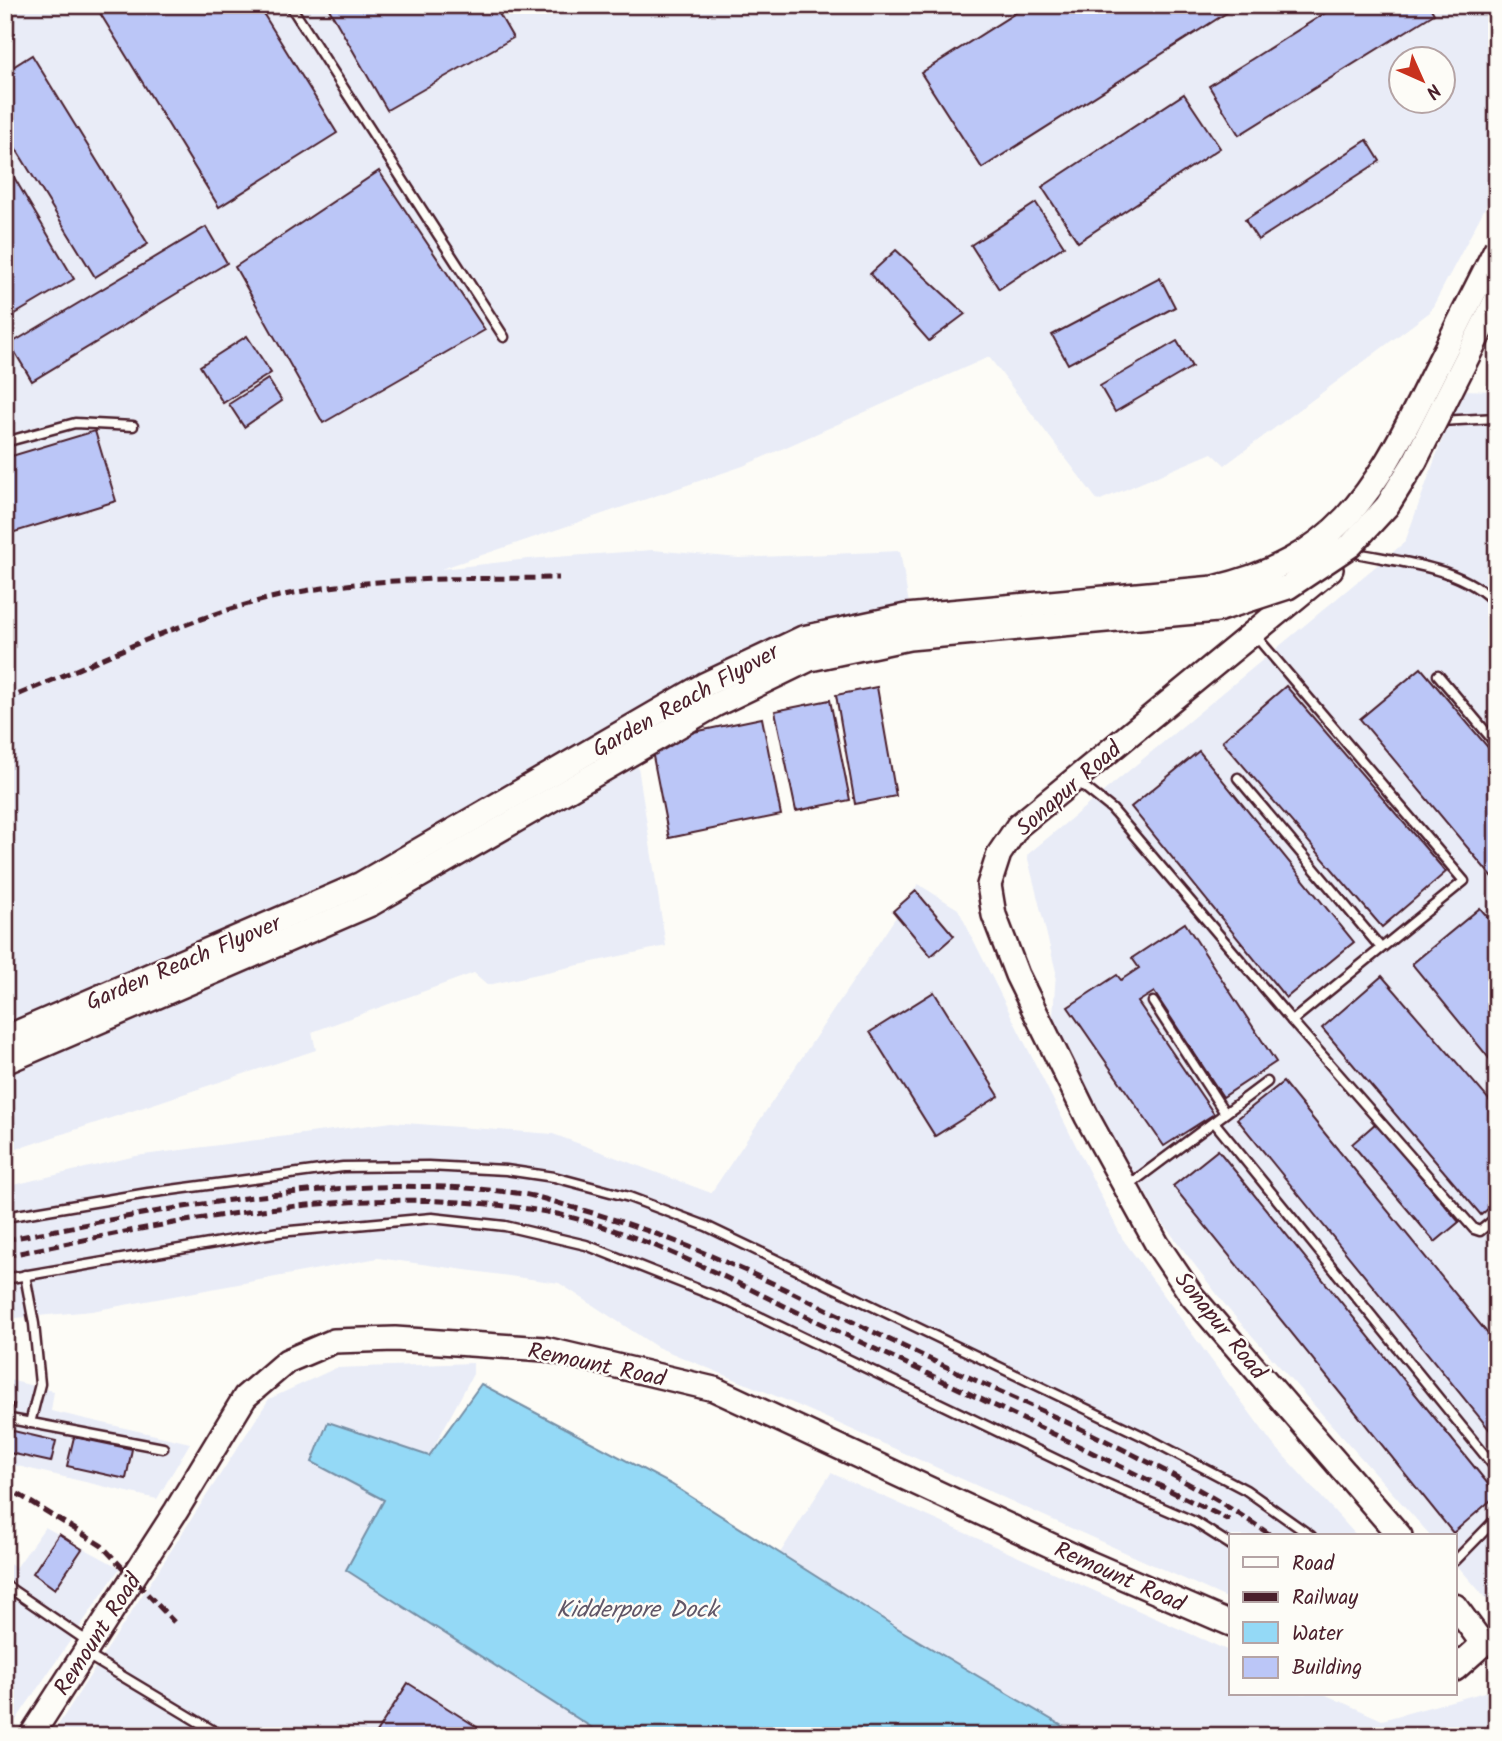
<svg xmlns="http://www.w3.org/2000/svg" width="1502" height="1741" font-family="Kalam,sans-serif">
<rect width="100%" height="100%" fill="#fdfcf7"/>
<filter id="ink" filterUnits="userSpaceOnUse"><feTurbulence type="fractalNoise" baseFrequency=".0143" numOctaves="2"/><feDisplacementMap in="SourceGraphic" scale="14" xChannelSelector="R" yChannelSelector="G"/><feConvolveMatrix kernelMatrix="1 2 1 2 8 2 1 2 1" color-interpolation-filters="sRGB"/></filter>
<g filter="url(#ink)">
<g fill="#e9ecf7" fill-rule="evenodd">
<path d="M5,5H1497V185L1430,312L1225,465L1212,453L1098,501L989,357L743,466L441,569L528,559L653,550L739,558L900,551L910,610L634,741L666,946L488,985L474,973L312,1032L316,1050L5,1153ZM1400,60H1442V102H1400Z"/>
<path d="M1460,390L1497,391V1611L1455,1563V1536H1431L1229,1310L1162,1222L1052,1030L1056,972L1027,855L1405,542Z"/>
<path d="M918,884L958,909L1122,1238L1272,1443L1357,1536H1231V1600L795,1404L657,1347L559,1283L378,1258L92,1311L5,1319V1187L136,1156L392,1122L553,1134L711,1193Z"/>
<path d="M473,1363V1374L429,1456L328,1423L312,1462L384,1499L347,1570L605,1736H51L269,1399L336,1368Z"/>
<path d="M5,1379L54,1391L51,1411L190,1443L157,1499L5,1463Z"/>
<path d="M831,1473L1231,1652V1694H1324L1382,1720L1496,1689L1497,1736H1079L902,1631L780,1553Z"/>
<path d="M45,1527L120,1568L5,1736V1561L16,1568Z"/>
</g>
<path fill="#94d9f6" stroke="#768fa5" stroke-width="2" d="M481,1384L671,1484L902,1631L1079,1736H605L346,1570L384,1500L312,1462L328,1422L429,1456Z"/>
<g fill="#bbc6f7" stroke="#4a1f2b" stroke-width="2">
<path d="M95,5H258L337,133L219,207Z"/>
<path d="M335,5H494L513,38L387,110L329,9Z"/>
<path d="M1028,5H1239L982,168L921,73Z"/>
<path d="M1338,5H1429L1434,14L1239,135L1209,86Z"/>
<path d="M32,55L148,244L95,277L5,131V72Z"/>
<path d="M1184,94L1220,148L1078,242L1042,187Z"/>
<path d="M1367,140L1380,161L1258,240L1245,220Z"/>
<path d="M5,162L74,279L5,320Z"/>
<path d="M379,171L485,330L323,423L235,267Z"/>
<path d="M1036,203L1064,246L999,289L971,245Z"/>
<path d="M206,227L227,263L32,381L10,344Z"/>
<path d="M896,250L965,314L929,341L870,274Z"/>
<path d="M1160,278L1175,307L1068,364L1052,335Z"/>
<path d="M247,336L271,373L223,403L200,366Z"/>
<path d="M1177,341L1192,367L1115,412L1100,386Z"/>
<path d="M268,379L282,401L244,427L229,404Z"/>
<path d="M95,431L116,501L5,535V458Z"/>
<path d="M1421,668L1497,758V883L1360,719Z"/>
<path d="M1286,686L1446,872L1382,927L1222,741Z"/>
<path d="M877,687L896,796L855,804L836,695Z"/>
<path d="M830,700L850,800L796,811L775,711Z"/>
<path d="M762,718L781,815L669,838L650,741Z"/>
<path d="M1199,751L1354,942L1286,998L1131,807Z"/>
<path d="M916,891L954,936L931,956L893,911Z"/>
<path d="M1480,908L1497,928V1068L1412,964Z"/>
<path d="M1185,923L1276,1062L1223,1097L1154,992L1138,1002L1214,1114L1164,1146L1068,1007L1117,975L1121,980L1139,968L1132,958Z"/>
<path d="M1382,976L1497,1109V1201L1481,1215L1322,1028Z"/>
<path d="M934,992L999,1096L935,1136L870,1032Z"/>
<path d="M1283,1082L1497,1345V1439L1237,1119Z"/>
<path d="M1376,1123L1459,1222L1435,1242L1352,1144Z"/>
<path d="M1218,1150L1497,1495L1453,1533L1173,1186Z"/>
<path d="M5,1429L56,1441L51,1462L5,1452Z"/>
<path d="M74,1437L132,1449L126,1479L67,1466Z"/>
<path d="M59,1534L82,1549L55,1589L33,1573Z"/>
<path d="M408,1683L491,1736H374Z"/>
</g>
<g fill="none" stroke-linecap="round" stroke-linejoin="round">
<defs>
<g id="lane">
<path d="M290,5L504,337"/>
<path d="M1440,421L1497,418"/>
<path d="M5,442L75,423L133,426"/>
<path d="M1351,552C1398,562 1464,566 1497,605"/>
<path d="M1438,675L1497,745"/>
<path d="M1238,778L1381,948"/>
<path d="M1077,781L1112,809L1292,1021L1464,881L1254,634"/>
<path d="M1153,1002L1225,1113"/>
<path d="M1292,1021L1474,1229L1480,1231L1497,1217"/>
<path d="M1214,1122L1497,1470"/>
<path d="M1129,1185L1267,1082"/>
<path d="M5,1217L148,1193L343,1167L428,1166L506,1170L554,1177L629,1197L706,1226L1149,1439L1246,1490L1311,1536"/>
<path d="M25,1275L34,1324L40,1384L30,1423"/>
<path d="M5,1279L279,1232L432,1218L505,1226L586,1245L725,1300L1105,1483L1195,1522L1231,1545"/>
<path d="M5,1418L163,1448"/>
<path d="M1455,1561L1497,1518"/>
<path d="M5,1585L90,1643"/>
<path d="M87,1655L222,1736"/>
</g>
<g id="secondary">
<path d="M1331,569L1018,826L999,854L989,885L994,915L1017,975L1087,1117L1157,1244L1192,1296L1400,1536"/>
<path d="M1455,1606L1483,1644L1455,1669"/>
<path d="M31,1736L176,1511L245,1397L287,1361L334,1341L395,1339L545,1349L714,1389L1078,1558L1231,1624"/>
</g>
</defs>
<use href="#lane" stroke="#4a1f2b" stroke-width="13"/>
<use href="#secondary" stroke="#4a1f2b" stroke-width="28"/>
<use href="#lane" stroke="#fdfcf7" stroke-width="8"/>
<use href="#secondary" stroke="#fdfcf7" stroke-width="23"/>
<g stroke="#4a1f2b" stroke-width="5" stroke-dasharray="10 5" stroke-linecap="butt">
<path d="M1455,316L1497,272"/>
<path d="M5,700C101,661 197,611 299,592C385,576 473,579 559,578"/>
<path d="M5,1240C169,1208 349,1171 516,1193C536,1195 556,1203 575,1208C695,1240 806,1300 917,1353C1036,1410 1164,1460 1272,1536"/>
<path d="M5,1256C180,1220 362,1181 541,1211C632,1226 735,1283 818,1322C956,1387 1093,1452 1229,1520"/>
<path d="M5,1381L9,1382"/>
<path d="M5,1404L15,1406"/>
<path d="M5,1486L102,1546L174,1622"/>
</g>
<defs>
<g id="secondary-bridge">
<path d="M5,1038L361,884L704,685L803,638L906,616L1214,588C1336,559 1373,495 1425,390C1449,342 1473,294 1497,247"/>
<path d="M5,1062L371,904L715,705L810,659L909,638L1217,610L1288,587L1351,545L1387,506L1415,461L1497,298"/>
</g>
</defs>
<use href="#secondary-bridge" stroke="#4a1f2b" stroke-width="28" stroke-linecap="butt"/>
<use href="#secondary-bridge" stroke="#fdfcf7" stroke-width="23"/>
</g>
</g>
<g text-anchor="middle" stroke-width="5" stroke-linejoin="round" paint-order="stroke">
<g font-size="23" fill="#4a1f2b" stroke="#fdfcf7">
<text transform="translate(685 700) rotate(-29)" y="8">Garden Reach Flyover</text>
<text transform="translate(1068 788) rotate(-41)" y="8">Sonapur Road</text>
<text transform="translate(183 962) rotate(-23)" y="8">Garden Reach Flyover</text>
<text transform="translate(1221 1325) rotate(51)" y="8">Sonapur Road</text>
<text transform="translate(597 1364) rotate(12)" y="8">Remount Road</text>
<text transform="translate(1120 1576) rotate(24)" y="8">Remount Road</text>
<text transform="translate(97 1634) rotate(-57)" y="8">Remount Road</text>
</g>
<g font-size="24" font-style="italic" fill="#605768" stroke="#fdfcf7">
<text x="637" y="1617">Kidderpore Dock</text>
</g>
</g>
<rect width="1502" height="1741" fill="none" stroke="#fdfcf7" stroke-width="28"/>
<rect x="14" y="14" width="1474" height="1713" fill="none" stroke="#4a1f2b" stroke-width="2.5" filter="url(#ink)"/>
<rect x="1229" y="1534" width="228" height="161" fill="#fdfcf7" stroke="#b5a4a5" stroke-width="2"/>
<rect x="1243" y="1557" width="35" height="10" fill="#fdfcf7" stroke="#b5a4a5" stroke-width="2"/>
<text x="1292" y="1570" font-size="21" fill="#4a1f2b">Road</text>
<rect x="1243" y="1592" width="35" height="10" fill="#4a1f2b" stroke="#b5a4a5" stroke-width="2"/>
<text x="1292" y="1604" font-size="21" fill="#4a1f2b">Railway</text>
<rect x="1243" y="1622" width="35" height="21" fill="#94d9f6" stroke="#b5a4a5" stroke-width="2"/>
<text x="1292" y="1640" font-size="21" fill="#4a1f2b">Water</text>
<rect x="1243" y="1657" width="35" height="21" fill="#bbc6f7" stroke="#b5a4a5" stroke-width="2"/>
<text x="1292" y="1674" font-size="21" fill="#4a1f2b">Building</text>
<g transform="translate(1422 80) rotate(135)"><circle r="33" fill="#fdfcf7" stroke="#b5a4a5" stroke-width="2"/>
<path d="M0-5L12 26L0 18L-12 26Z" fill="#c8321e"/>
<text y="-10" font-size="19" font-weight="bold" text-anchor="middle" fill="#4a1f2b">N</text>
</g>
</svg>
